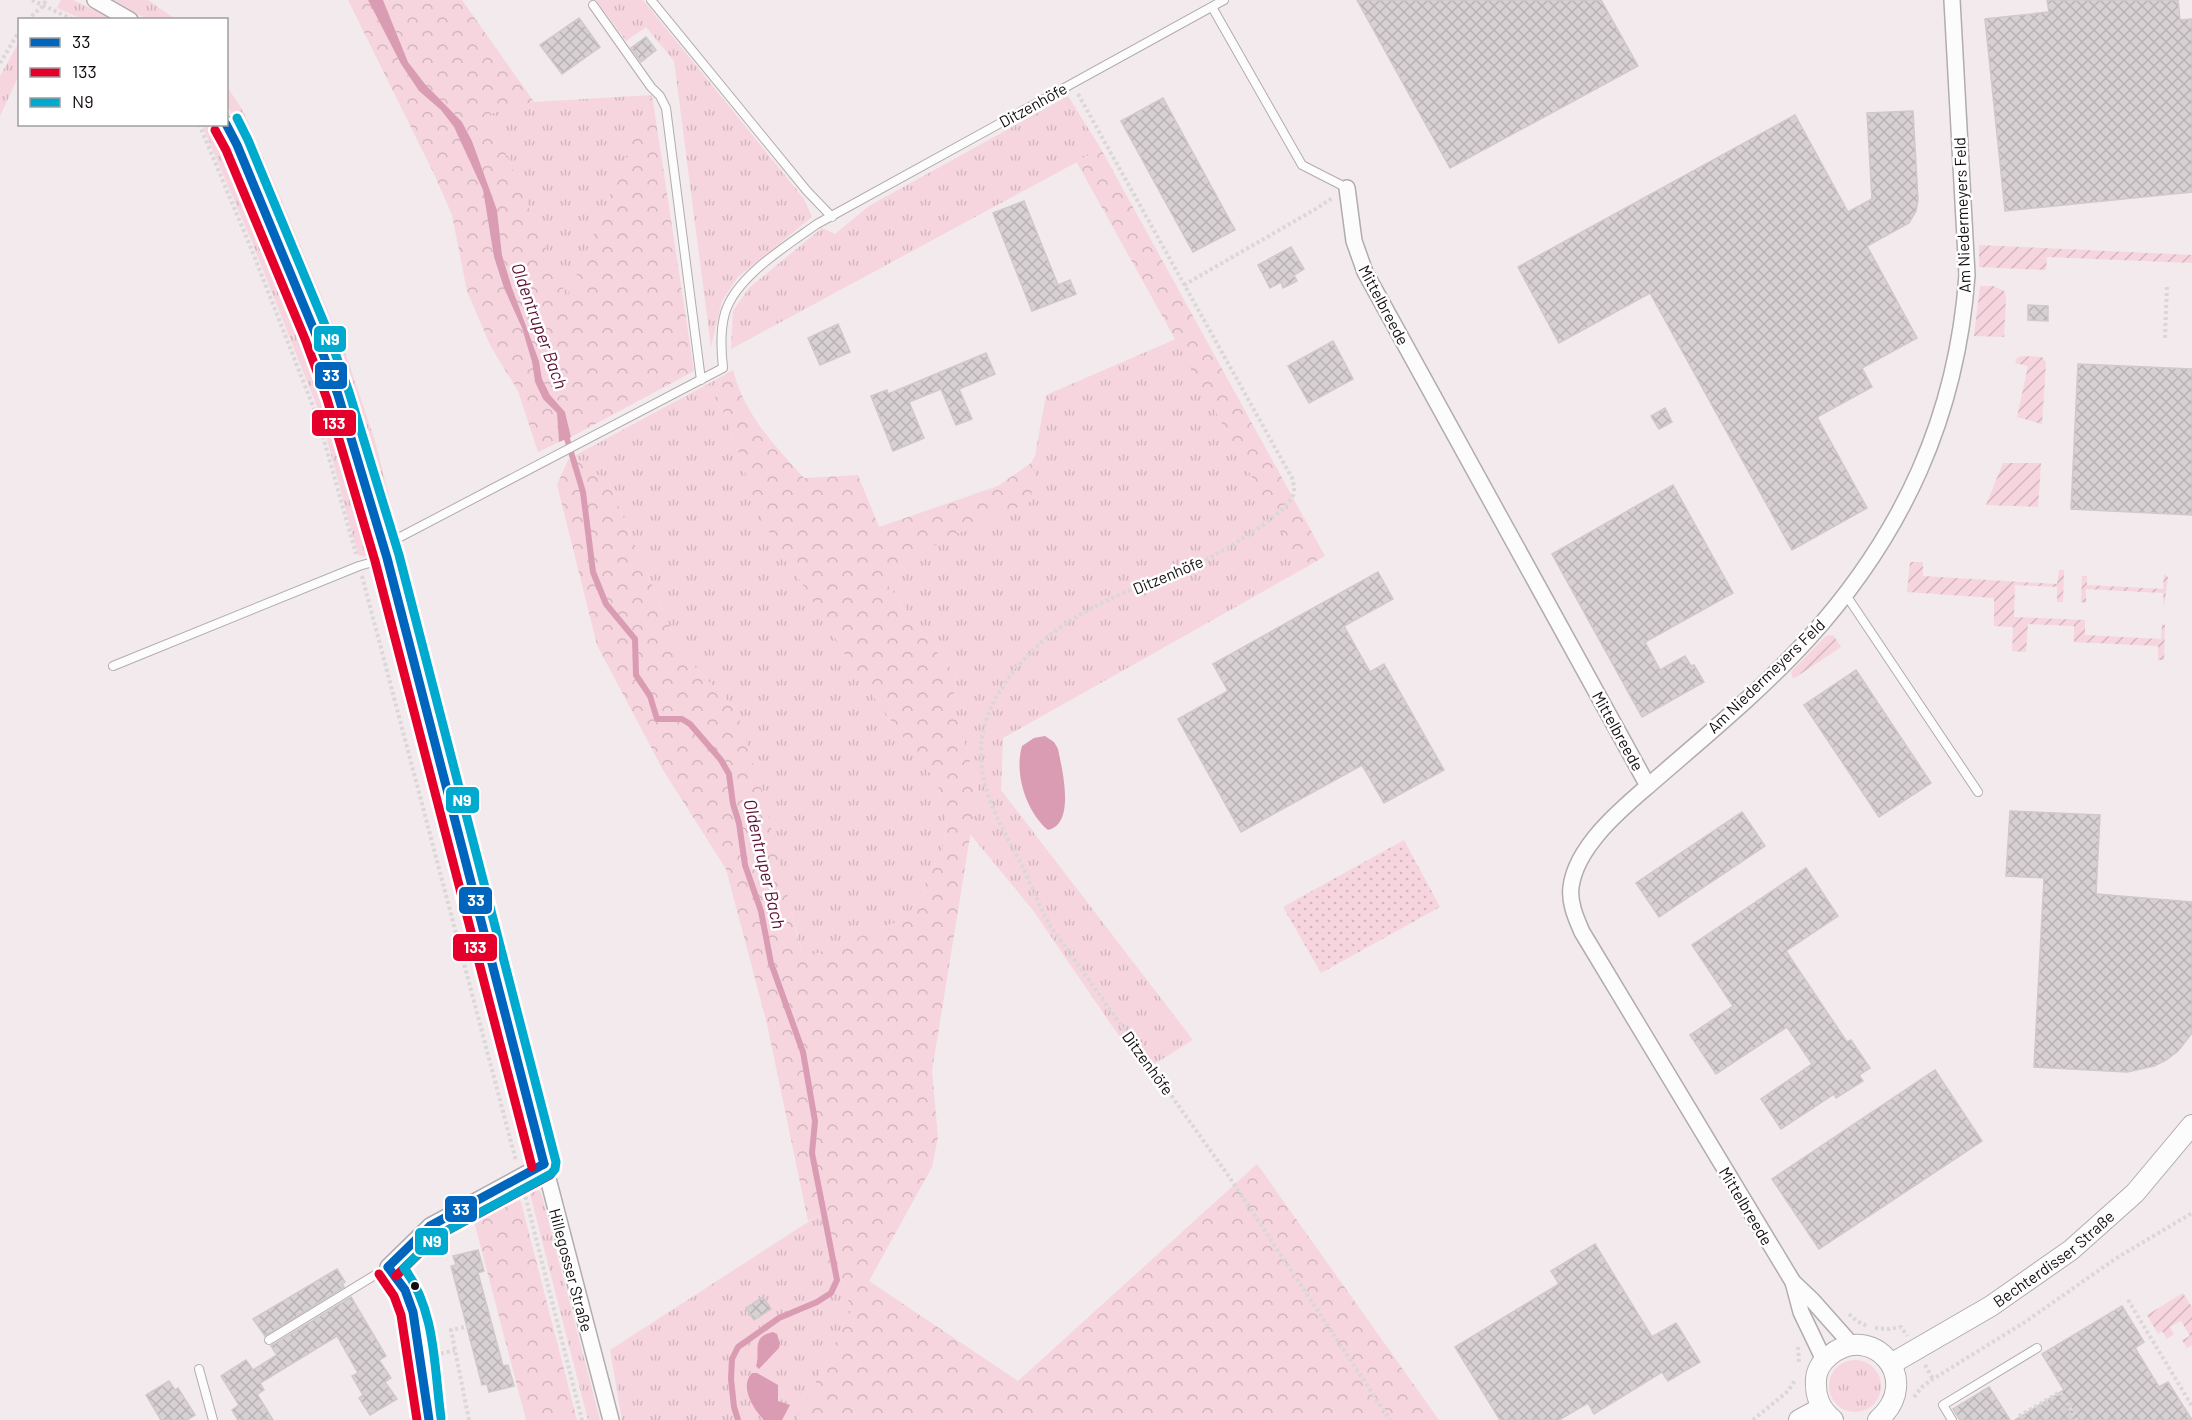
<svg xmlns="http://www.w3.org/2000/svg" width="2192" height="1420" font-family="Barlow,sans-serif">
<defs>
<pattern id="grass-tufts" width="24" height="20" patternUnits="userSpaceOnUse" patternTransform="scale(1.5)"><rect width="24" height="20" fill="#f6d5df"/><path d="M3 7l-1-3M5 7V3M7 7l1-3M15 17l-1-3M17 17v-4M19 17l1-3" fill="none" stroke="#d2b6be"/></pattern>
<pattern id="forest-crowns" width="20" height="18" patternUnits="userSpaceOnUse" patternTransform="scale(1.5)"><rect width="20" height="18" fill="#f6d5df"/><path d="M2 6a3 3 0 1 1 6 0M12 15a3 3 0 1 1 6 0" fill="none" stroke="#d2b6be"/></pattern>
<pattern id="park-dots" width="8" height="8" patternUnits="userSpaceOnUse" patternTransform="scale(1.5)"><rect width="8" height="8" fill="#f6d5df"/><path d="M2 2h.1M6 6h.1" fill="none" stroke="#d2b6be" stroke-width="1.8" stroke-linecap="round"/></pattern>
<pattern id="garden-furrows" width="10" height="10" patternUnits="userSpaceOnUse" patternTransform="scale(1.5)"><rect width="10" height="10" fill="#f6d5df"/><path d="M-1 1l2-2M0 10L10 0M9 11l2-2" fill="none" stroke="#d2b6be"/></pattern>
<pattern id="building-cross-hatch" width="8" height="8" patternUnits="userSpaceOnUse" patternTransform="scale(1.5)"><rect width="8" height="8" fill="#d7d1d3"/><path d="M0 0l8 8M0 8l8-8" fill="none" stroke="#b8b2b4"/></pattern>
</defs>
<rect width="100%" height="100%" fill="#f2eaec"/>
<g fill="url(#grass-tufts)">
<path d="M61,0H73L113,19H82L57,8Z"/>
<path d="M114,0H148L175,19H146Z"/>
<path d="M596,0H643L804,199L812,217L738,277L722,301L711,347L674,61L646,27L626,41Z"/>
<path d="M19,42V75L0,116V76Z"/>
<path d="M226,85L243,111L271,175L346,355L375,441L397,528H390L384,521L332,354L245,142L227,104Z"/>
<path d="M652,95L567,299L489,114L534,102Z"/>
<path d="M1068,96L1101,149L731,349L733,311L749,288L822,228L835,234L869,206Z"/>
<path d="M202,125H216L228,148L313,357L345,445L374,554L368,557L358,555L321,417L254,247Z"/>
<path d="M1176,339L1303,569L1003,738L1001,790L1193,1040L1143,1071L1032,909L970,834L978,787L959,726L953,698L957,674L943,660L884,580L928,549L960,532L1035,475L1031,463L1035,456L1046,395Z"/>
<path d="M721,377L714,402L723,411L741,459L753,496L783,557L800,580L856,672L938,784L946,822L943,850L907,918L803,959L797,932L736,709L681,653L609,484L574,456Z"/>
<path d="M528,1186L540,1191L542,1196L600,1420H588Z"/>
<path d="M819,1215L824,1233L831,1282H843L851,1311L797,1420H622L610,1350Z"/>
<circle cx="1855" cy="1386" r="26"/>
</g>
<g fill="url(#forest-crowns)">
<path d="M348,0H368L401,64L419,91L441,110L454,127L483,190L494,257L504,288L522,328L532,362L535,382L543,399L557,413L559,442L538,452L518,391L491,347L467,291L452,215L435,176Z"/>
<path d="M383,0H462L534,102L489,114L567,298L652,95L694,371L571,437L565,412L550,395L542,379L539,361L512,288L502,255L497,210L472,141L462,122L425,84L408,62Z"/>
<path d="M1101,149L1325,556L1303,569L1076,161Z"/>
<path d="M733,370C744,414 774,445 804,478L858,475L879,527L998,486L1031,463L1035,475L1030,502L960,532L928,549L884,580L943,660L957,674L953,698L959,726L978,787L932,1071L938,1137L932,1167L869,1281L1018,1381L1257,1164L1439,1420H797L851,1311L843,1282H831L824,1233L819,1215L808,1221L767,1024L726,869L663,770L597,645L557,485L568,460L574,456L609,484L681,653L736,709L763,795L803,959L907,918L943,850L946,822L938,784L856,673L800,580L783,557L763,521L753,496L741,459L723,411L714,402L721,377Z"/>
<path d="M513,1199H517L521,1202L577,1420H526L474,1221Z"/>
</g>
<path fill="url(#park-dots)" d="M1404,840L1440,907L1321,973L1283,907Z"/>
<g fill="url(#garden-furrows)">
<path d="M1979,245L2192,255V263L2047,257L2046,270L1979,267Z"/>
<path d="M1980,286H1993L2004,291L2006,297L2004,337L1974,336Z"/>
<path d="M2021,356L2042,357L2046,362L2042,424L2017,417L2028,366L2015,363L2017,358Z"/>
<path d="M2003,463H2041L2038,507L1986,505Z"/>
<path d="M1910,562H1923V576L2057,584L2059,570H2064L2063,602H2057V587L2015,585L2014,617L2085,620V635L2161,639L2162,624L2165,625L2164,660H2158V646L2074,642V626L2028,624L2026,652L2012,651L2013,627L1994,626V598L1907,592Z"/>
<path d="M2164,574L2168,577L2164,607L2163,593L2086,589V603L2081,602L2082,576H2087V585L2163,589Z"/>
<path d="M1833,635L1841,647L1793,679L1791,672L1826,636Z"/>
<path d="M2183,1293L2192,1307V1345L2187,1348L2182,1340L2190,1336L2181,1321L2170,1327L2174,1334L2167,1339L2162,1331L2158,1334L2147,1315Z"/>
</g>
<g fill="#da9cb2">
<path d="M368,0H383L408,62L425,84L462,122L472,141L497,210L502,255L512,288L539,361L542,379L550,395L565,412L571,437L559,442L557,413L543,399L535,382L532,362L522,328L504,288L494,257L483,190L454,127L441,110L419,91L401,64Z"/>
<path d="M1045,736L1054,742L1058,749C1062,769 1076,824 1048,830C1026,811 1014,774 1022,746L1034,738Z"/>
<path d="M773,1332L777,1334L780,1343L779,1348L759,1369L756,1366C761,1352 750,1337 773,1332Z"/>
<path d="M752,1373H757L778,1385V1401L790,1405L782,1420H764C753,1409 739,1386 752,1373Z"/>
</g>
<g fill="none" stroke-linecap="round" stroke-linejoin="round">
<path stroke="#da9cb2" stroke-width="6" d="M565,432L583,492L593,572L606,604L635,639L636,675L650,696L657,719H682L690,724L721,760L729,774L733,804L739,823L745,865L761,911L771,963L803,1052L815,1121L812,1153L837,1280L831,1293L817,1302L779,1318L738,1347L732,1359L731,1379L734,1407L738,1420"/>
</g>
<g fill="url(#building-cross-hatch)" stroke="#cfc9ca" stroke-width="1.5">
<path d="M1357,0H1601L1638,66L1450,168Z"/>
<path d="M2047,0H2178L2180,20L2192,19V192L2005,211L1985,19L2049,12Z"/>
<path d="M579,18L600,47L562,74L540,45Z"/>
<path d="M646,37L656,50L641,62L631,48Z"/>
<path d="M1163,98L1235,230L1193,252L1121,121Z"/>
<path d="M1913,111L1918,200L1916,211L1909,223L1867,246L1917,338L1862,368L1872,387L1817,417L1867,508L1792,550L1650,293L1559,343L1518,267L1795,115L1848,212L1872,199L1867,113Z"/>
<path d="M1024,201L1058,285L1070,280L1076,294L1032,311L993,213Z"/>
<path d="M1291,247L1304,269L1294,275L1297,281L1283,288L1281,282L1270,288L1258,265Z"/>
<path d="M2028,305L2048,306V321L2028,320Z"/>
<path d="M838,324L850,352L820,365L808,338Z"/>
<path d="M1333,341L1353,379L1309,403L1288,366Z"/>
<path d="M986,353L995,374L959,389L972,419L956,425L941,389L909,402L924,438L893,451L871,396L887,390L888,394Z"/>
<path d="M2078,364L2192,369V515L2071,509Z"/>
<path d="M1665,408L1672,422L1659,429L1651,416Z"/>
<path d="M1673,485L1733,593L1645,642L1660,670L1685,656L1691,666L1694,665L1704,682L1642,717L1552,554Z"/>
<path d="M1378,572L1393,599L1344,626L1370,672L1384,664L1444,770L1384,803L1362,765L1241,832L1178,719L1228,691L1213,664Z"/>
<path d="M1856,670L1931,783L1879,817L1804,705Z"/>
<path d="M2010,811L2100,815L2096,894L2192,902V1033L2178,1051L2166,1060L2154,1066L2127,1072L2034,1067L2044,878L2006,876Z"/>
<path d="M1742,812L1765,846L1659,917L1636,883Z"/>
<path d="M1806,868L1838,916L1786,951L1847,1042L1851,1040L1870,1068L1859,1075L1863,1081L1836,1098L1834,1094L1781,1129L1761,1099L1812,1064L1787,1027L1716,1074L1690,1035L1733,1006L1692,945Z"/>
<path d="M1935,1070L1982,1141L1819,1249L1772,1179Z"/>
<path d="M1595,1244L1652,1337L1676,1323L1700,1362L1668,1381L1662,1372L1594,1414L1588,1403L1559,1420H1500L1455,1347L1559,1284L1551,1271Z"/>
<path d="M478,1250L484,1271L478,1273L503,1366L508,1365L514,1386L489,1392L487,1384L482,1385L451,1266L456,1265L453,1256Z"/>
<path d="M337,1269L345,1282L342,1284L344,1287L265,1336L253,1319Z"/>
<path d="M351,1297L386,1356L379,1360L391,1378L385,1382L397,1399L370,1415L359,1398L363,1395L352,1376L358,1373L337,1336L260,1383L264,1390L257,1394L273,1420H238L232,1410L239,1405L221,1376L246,1360L253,1370L277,1355L271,1346Z"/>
<path d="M763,1297L771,1309L754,1320L746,1308Z"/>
<path d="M2122,1306L2144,1342L2135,1348L2159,1387L2168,1382L2192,1420H2015L2064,1390L2042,1354Z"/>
<path d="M169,1381L175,1390L178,1388L195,1415L187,1420H161L146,1395Z"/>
<path d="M1989,1387L2010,1420H1960L1953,1409Z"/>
</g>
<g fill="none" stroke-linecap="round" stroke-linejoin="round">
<defs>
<g id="service">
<path d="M651,0L807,191L832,217"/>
<path d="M593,5L651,87L660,96L666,108L701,380"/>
<path d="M1212,7L1302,165L1347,188"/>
<path d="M383,546L723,368C721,350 720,330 725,313C736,276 788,245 817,224L1224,0"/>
<path d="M1846,595L1978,792"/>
<path d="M113,666L359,566L387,558"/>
<path d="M269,1340L388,1267"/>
<path d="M199,1369L213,1420"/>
<path d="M1952,1420L1943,1405L2037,1348"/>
</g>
<g id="minor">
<path d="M95,0L130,20"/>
<path d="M226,124L237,145L316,335L338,395L383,546L611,1420"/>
<path d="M1347,188L1354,241L1365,272L1648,786C1620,810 1576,847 1571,887C1569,903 1576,918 1582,932L1793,1282L1812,1300L1852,1345"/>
<path d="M1648,786C1702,739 1761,691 1809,638C1903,534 1957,416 1967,275L1952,0"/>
<path d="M1793,1282L1801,1312L1824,1360"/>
<path d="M429,1420C423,1383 421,1333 409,1299C404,1287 396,1277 388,1267L430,1226L544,1164"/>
</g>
<g id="tertiary">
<path id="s1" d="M1891,1364L1991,1306L2071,1250L2135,1193L2192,1125"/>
<path d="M1799,1420L1821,1408"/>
<path d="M1833,1420C1820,1409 1815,1397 1816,1380C1816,1371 1822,1361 1829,1356C1871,1320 1925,1379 1878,1420"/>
</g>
</defs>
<use href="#service" stroke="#b2acae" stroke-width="10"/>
<use href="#minor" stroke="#b2acae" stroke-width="18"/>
<use href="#tertiary" stroke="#b2acae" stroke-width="22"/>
<g stroke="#dad7d8" stroke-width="4" stroke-dasharray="3 3" stroke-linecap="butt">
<path d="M32,0L74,20"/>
<path d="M27,20L43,6L46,0"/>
<path d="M0,63L20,30"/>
<path d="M1078,94L1292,478C1294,486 1296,492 1291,499C1279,519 1220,553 1198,564C1182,572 1164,576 1147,583C1117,595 1084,610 1058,629C1022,655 983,701 981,747C979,796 1006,832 1026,874C1034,892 1041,910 1051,927L1230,1178L1390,1420"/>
<path d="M199,124L251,248L318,419L356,554"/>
<path d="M1184,285L1314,210L1334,197"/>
<path d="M2165,338L2167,285"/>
<path d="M362,576L516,1161"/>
<path d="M524,1191L582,1420"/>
<path d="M2128,1300L2192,1406"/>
<path d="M1849,1314L1857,1321L1867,1326"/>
<path d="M1875,1328L1889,1329L1901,1327L1907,1336"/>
<path d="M1798,1347L1799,1363"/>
<path d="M435,1355L455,1350"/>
<path d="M1925,1365L1933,1379"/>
<path d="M1914,1397L1922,1387L1933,1379L2025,1322L2115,1259L2192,1213"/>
<path d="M2019,1416L2060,1392L2077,1420"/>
<path d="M469,1420L451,1330L470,1326"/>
<path d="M1753,1420L1788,1391L1796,1379"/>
</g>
<use href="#service" stroke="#fdfcfc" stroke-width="8"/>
<use href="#minor" stroke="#fdfcfc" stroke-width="15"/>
<use href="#tertiary" stroke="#fdfcfc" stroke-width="20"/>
<defs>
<g id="bus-1">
<path d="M226,124L237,145L316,335L338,395L387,558L544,1164"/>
<path d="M388,1267L430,1226L544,1164"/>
<path d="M388,1267L405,1290L413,1312L429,1420"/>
</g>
<g id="bus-2">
<path d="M215,130L226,150L305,339L327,399L375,561L532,1167"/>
<path d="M379,1274L394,1296L401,1315L417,1420"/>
<path d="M396,1276L437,1236L550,1175"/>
</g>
<path id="bus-3" d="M237,118L248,140L327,330L349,392L399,555L556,1162L555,1169L551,1174L437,1236L404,1268C436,1310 434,1368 441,1418"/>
</defs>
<use href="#bus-1" stroke="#fff" stroke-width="14"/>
<use href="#bus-2" stroke="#fff" stroke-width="14"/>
<use href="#bus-3" stroke="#fff" stroke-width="14"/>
<use href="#bus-1" stroke="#0065bd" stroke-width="9"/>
<use href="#bus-2" stroke="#e4002b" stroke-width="9"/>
<use href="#bus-3" stroke="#00a9ce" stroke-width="9"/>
</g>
<circle fill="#120d0f" stroke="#fff" stroke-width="2" cx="415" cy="1286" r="5"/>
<g text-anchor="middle" stroke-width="5" stroke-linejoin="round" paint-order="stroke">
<g font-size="16" fill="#120d0f" stroke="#fff">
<text transform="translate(1033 105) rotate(-29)" y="6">Ditzenhöfe</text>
<text transform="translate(1962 215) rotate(-92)" y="6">Am Niedermeyers Feld</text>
<text transform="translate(1384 305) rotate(62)" y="6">Mittelbreede</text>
<text transform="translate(1168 575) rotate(-23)" y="6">Ditzenhöfe</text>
<text transform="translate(1766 676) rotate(-44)" y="6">Am Niedermeyers Feld</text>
<text transform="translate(1618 731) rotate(61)" y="6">Mittelbreede</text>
<text transform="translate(1148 1063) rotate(54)" y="6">Ditzenhöfe</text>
<text transform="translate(1746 1206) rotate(59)" y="6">Mittelbreede</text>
<text dy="6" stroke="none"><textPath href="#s1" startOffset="194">Bechterdisser Straße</textPath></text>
<text transform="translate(571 1270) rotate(75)" y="6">Hillegosser Straße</text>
</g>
<g font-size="18" font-style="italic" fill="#5d1034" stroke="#fff">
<text transform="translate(539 326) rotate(70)" y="6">Oldentruper Bach</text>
<text transform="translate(764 864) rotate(77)" y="6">Oldentruper Bach</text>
</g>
</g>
<g stroke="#fff" stroke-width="2">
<rect x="313" y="325" width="34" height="28" rx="6" fill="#00a9ce"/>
<rect x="314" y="361" width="34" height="29" rx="6" fill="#0065bd"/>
<rect x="311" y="409" width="46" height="28" rx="6" fill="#e4002b"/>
<rect x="445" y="786" width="35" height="28" rx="6" fill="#00a9ce"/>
<rect x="458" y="886" width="35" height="29" rx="6" fill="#0065bd"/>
<rect x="452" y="933" width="46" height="29" rx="6" fill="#e4002b"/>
<rect x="444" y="1195" width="34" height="28" rx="6" fill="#0065bd"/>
<rect x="414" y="1227" width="35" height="29" rx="6" fill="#00a9ce"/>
</g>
<g font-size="16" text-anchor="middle" font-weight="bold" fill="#fff">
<text x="330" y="345">N9</text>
<text x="331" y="381">33</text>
<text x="334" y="429">133</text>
<text x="462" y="806">N9</text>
<text x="476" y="906">33</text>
<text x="475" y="953">133</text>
<text x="461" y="1215">33</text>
<text x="432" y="1247">N9</text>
</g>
<rect x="18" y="18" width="210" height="108" fill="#ffffff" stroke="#a09e9f" stroke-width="1.5"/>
<rect x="30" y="38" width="30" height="9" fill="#0065bd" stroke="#a09e9f" stroke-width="1.5"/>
<text x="72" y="48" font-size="18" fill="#120d0f">33</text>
<rect x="30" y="68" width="30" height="9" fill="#e4002b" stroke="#a09e9f" stroke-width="1.5"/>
<text x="72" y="78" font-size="18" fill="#120d0f">133</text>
<rect x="30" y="98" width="30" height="9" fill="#00a9ce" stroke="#a09e9f" stroke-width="1.5"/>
<text x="72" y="108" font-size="18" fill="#120d0f">N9</text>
</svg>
